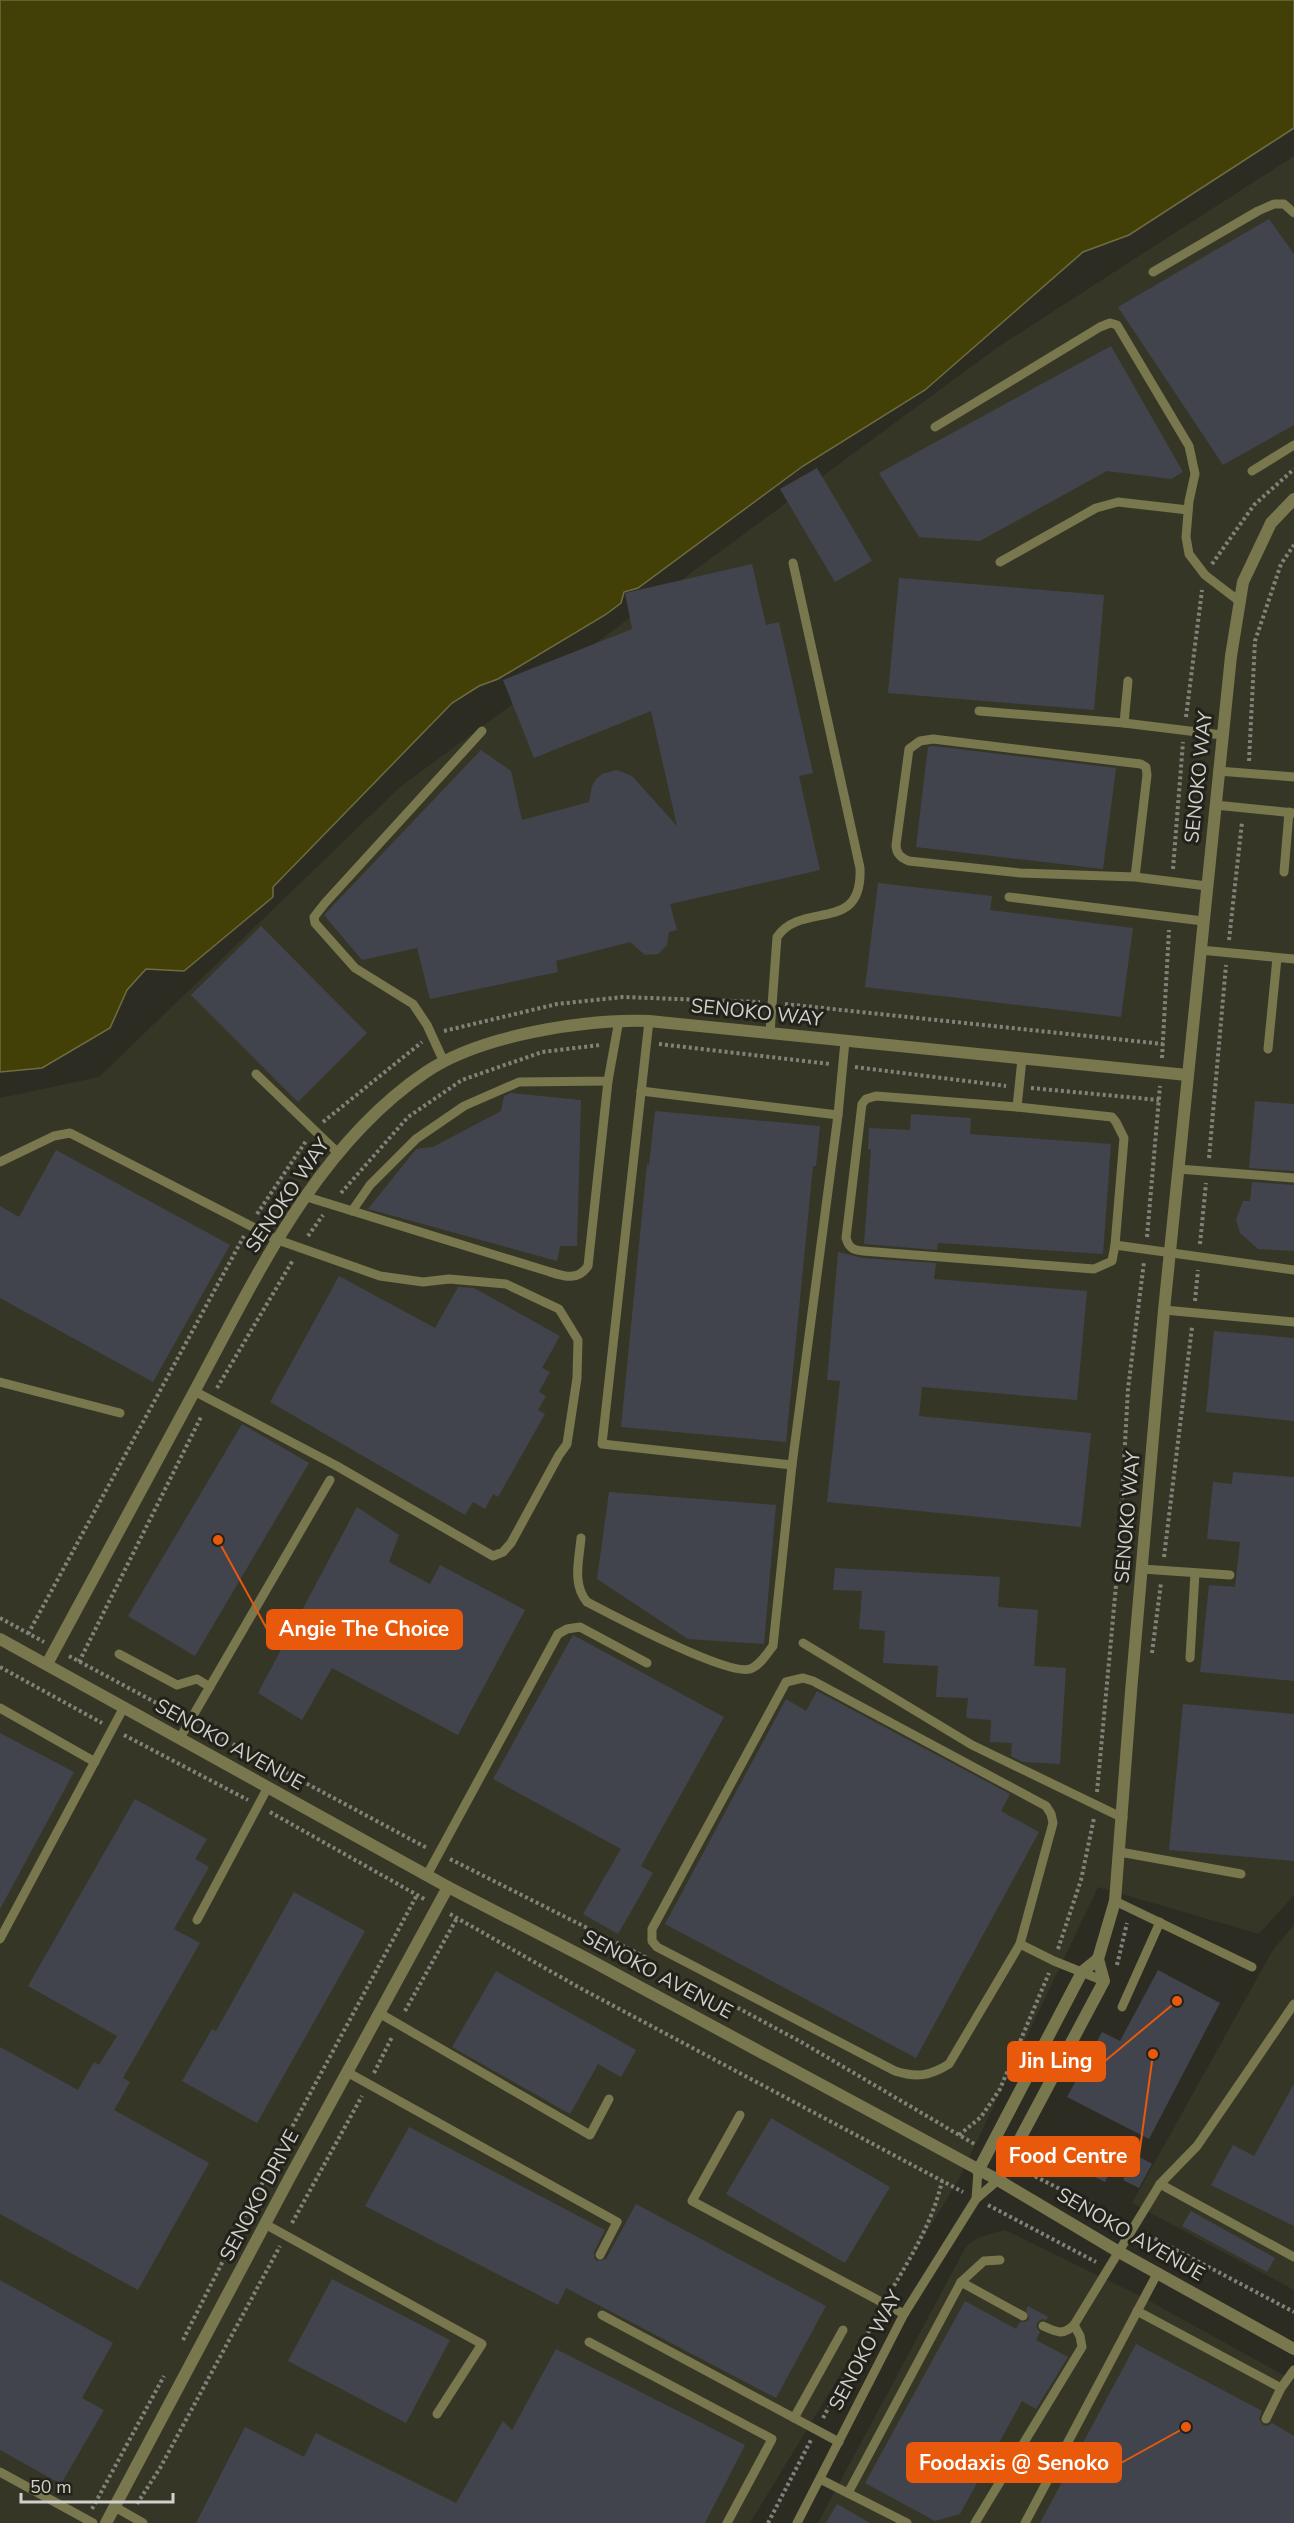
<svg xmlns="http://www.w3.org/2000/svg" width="1294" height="2523" font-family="'Nunito Sans',sans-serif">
<rect width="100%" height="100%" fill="#2c2c23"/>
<g fill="#363627">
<path d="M1294,156V1895L1259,1934L1098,1887L959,2179L750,2523H0V1098L99,1077L400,787L998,347Z"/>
<path d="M1294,1925V2290L1132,2203L1273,1950Z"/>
<path d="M1005,2230L1144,2298L1294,2381V2523H818L967,2245L980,2237Z"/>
</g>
<path fill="#434007" stroke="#6e6c42" stroke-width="1.5" d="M0,0H1294V128L1129,235L1083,252L925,390L803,466L638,588L624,592L621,603L605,615L498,679L479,686L452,703L273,887V897L184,971L146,969L127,990L110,1028L42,1068L0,1072Z"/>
<g fill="#42444d">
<path d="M1269,219L1294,254V425L1223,465L1118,307Z"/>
<path d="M1111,346L1183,472L1171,479L1107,471L980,541L919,537L879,473Z"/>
<path d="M817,468L872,561L835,582L780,489Z"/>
<path d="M752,564L766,625L779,622L813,773L799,776L820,870L670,904L677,930L669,932L667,945L658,954L645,955L630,942L556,961L558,972L430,999L417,948L362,960L324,915L481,750L511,771L522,820L589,802L592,786L596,779L602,774L617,770L632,776L677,826L651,711L534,758L503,680L632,629L625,593Z"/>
<path d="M899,578L1104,595L1094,710L888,693Z"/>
<path d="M933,746L1116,768L1103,869L916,847L928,747Z"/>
<path d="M878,883L992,896L990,910L1133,928L1121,1017L865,987Z"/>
<path d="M261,926L367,1033L298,1102L191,995Z"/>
<path d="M511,1093L581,1100L577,1246H560L557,1261L368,1209L416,1149L433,1147L501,1111L504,1096Z"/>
<path d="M1255,1101L1294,1104V1171L1249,1168Z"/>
<path d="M655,1111L820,1126L816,1166H813L786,1442L621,1427L647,1164L649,1165Z"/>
<path d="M911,1114L971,1118L970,1134L1111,1144L1103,1254L938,1243L937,1250L864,1244L871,1149H868L869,1128L910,1130Z"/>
<path d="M56,1150L230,1245L153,1382L0,1298V1206L19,1217Z"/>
<path d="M1252,1182L1294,1185V1251L1258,1249L1240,1233L1236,1220L1243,1201H1250Z"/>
<path d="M838,1252L862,1258L936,1263L934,1279L1087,1291L1077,1400L922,1387L919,1416L1091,1433L1081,1527L827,1502L840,1381L827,1380Z"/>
<path d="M339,1276L435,1328L458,1287L474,1288L560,1336L542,1368L550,1372L539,1392L546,1396L538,1410L545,1414L498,1497L493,1494L485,1509L473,1502L465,1515L270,1402Z"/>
<path d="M1214,1331L1294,1338V1421L1206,1412Z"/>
<path d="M242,1424L309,1463L195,1656L128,1616Z"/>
<path d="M1233,1472L1294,1477V1681L1200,1672L1209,1585L1235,1587L1240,1542L1207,1539L1213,1482L1232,1484Z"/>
<path d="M609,1492L776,1505L764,1644L688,1639L597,1579Z"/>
<path d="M357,1507L399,1535L389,1562L430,1584L440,1565L525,1610L458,1735L332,1668L302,1720L258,1693Z"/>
<path d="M835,1568L1000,1577L998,1607L1038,1610L1034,1666L1066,1668L1060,1764L1023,1762L1011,1756L1012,1743L990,1742L991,1720L966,1718L968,1698L936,1697L938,1666L883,1663L885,1631L859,1629L862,1591L833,1590Z"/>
<path d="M573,1635L724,1717L641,1866L653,1873L618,1934L583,1914L621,1849L493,1779Z"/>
<path d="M817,1691L1010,1794L1001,1811L1039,1832L916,2058L665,1924L786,1699L806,1711Z"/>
<path d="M1183,1704L1294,1714V1861L1169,1850Z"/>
<path d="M0,1733L74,1772L0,1909Z"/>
<path d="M135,1799L207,1839L195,1859L209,1867L174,1929L200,1943L123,2078L130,2082L114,2110L209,2163L138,2290L0,2214V2047L78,2090L94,2062L99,2065L117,2036L28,1986Z"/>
<path d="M294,1892L365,1931L257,2123L182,2081L212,2029L216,2031Z"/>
<path d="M1158,1970L1220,2003L1149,2139L1067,2097L1102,2032L1120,2041Z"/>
<path d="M496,1971L636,2050L621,2077L598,2064L570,2114L452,2047Z"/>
<path d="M1294,2084V2226L1211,2185L1233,2145L1254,2156Z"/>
<path d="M771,2118L890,2187L845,2263L726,2194Z"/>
<path d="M409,2127L605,2230L594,2252V2258L597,2261L606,2259L636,2204L826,2306L776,2398L566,2288L558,2305L365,2206Z"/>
<path d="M1080,2143L1116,2161L1105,2182L1069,2164Z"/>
<path d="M1136,2155L1152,2164L1139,2188L1123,2180Z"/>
<path d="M1191,2211L1275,2258L1267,2272L1182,2226Z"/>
<path d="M332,2279L450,2340L406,2423L288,2361Z"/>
<path d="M0,2280L113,2343L82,2398L104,2410L61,2484L0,2450Z"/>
<path d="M965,2301L1016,2329L1020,2322H1026L1029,2319L1026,2310L1028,2306L1048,2317L1046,2320L1042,2319L1037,2323L1036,2327L1040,2332L1036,2340L1068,2357L1036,2409L1022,2401L960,2514L935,2521L865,2483Z"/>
<path d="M1136,2344L1262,2411L1259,2419L1263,2425L1267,2426L1272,2423L1294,2436V2523H1040Z"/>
<path d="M556,2349L745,2445L705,2523H196L245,2427L304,2457L316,2433L456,2503L503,2421L512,2430Z"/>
<path d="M837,2504L870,2523H826Z"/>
</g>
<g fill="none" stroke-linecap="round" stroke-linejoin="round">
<g stroke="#82827b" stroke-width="4" stroke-dasharray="3 3" stroke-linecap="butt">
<path d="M1212,564L1254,505L1294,469"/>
<path d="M1186,717L1202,590"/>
<path d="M1249,761L1255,641L1281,564L1294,545"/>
<path d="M1173,869L1183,742"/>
<path d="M1229,940L1242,822"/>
<path d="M785,1004L1163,1044"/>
<path d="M444,1031L557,1004L623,997L760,1002"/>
<path d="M659,1044L830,1064"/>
<path d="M1162,1058L1169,930"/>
<path d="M855,1067L1006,1086"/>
<path d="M1031,1088L1159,1100"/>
<path d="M323,1122L422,1042"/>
<path d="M1209,1158L1226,965"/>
<path d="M341,1193L408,1117L462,1080L542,1052L600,1045"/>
<path d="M257,1214L306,1141"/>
<path d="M308,1236L323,1215"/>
<path d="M1147,1237L1160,1086"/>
<path d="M1200,1244L1206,1183"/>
<path d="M1195,1301L1198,1270"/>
<path d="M217,1388L293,1260"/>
<path d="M1164,1557L1192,1327"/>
<path d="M0,1618L44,1642"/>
<path d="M28,1634L244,1236"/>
<path d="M1152,1653L1161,1583"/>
<path d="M69,1656L179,1715"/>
<path d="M79,1662L202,1415"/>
<path d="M0,1667L102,1723"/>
<path d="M201,1727L427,1848"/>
<path d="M124,1735L248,1800"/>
<path d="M1097,1792L1119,1553L1128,1389L1144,1262"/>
<path d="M270,1812L426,1900"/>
<path d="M450,1859L647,1958"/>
<path d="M450,1914L580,1988L963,2192"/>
<path d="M1058,1949L1081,1880L1094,1818"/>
<path d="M1117,1965L1127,1923"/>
<path d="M727,2002L803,2043L976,2145"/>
<path d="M405,2011L457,1918"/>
<path d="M374,2073L392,2037"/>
<path d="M959,2135L981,2117L1000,2089L1049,1973"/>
<path d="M1019,2168L1122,2221"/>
<path d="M988,2205L1096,2262"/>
<path d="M292,2223L362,2096"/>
<path d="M1144,2233L1294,2312"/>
<path d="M891,2291C912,2255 933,2221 942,2181"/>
<path d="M183,2340L270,2168L417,1895"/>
<path d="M823,2418L877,2316"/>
<path d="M137,2504L160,2468L280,2246"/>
<path d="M92,2509L164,2376"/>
<path d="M768,2523L811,2440"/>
</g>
<g stroke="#79774d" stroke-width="9">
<path d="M1153,272L1258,211L1274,204H1284L1294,213"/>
<path d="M935,427L1100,327L1110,323L1117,325L1189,446L1195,474L1189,501L1186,537L1189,554L1205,575L1239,601"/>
<path d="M1252,471L1294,445"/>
<path d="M1000,562L1096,508L1118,502L1188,510"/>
<path d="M979,711L1124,723L1222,735"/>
<path d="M1124,723L1128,681"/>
<path d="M1218,771L1294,777"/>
<path d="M1215,805L1294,813"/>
<path d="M1284,872L1289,812"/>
<path d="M1135,877L1020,873L909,861C901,858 896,854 896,845L909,749L920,741L933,739L1141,764L1146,767L1147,775L1135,877L1207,886"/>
<path d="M1009,897L1203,921"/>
<path d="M1200,950L1294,959"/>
<path d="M649,1021L602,1444L792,1465"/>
<path d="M770,1033L777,937C802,900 863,935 860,868L793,563"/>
<path d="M1268,1049L1277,958"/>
<path d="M1022,1059L1017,1107L1112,1117L1116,1122L1124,1138L1115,1245L1294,1270"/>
<path d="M444,1062L427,1025L413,1004L355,968L315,923L314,917L325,903L482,731"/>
<path d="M256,1074L337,1152"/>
<path d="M641,1091L838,1115"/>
<path d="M1017,1107L876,1096L866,1099L862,1104L846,1238C849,1248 853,1250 863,1251L1094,1269L1112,1261L1115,1245"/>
<path d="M0,1162L54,1136L70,1133L278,1240L380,1276L423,1282L449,1279L506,1284L559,1309L578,1340L577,1378L567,1444L559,1455L511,1543L503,1552L493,1556L335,1465L194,1391"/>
<path d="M1178,1169L1294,1178"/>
<path d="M307,1197L547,1271C563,1276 577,1282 588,1266L608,1081"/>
<path d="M352,1211L370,1185L416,1139L464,1106L519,1082L608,1081L619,1020"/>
<path d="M1164,1310L1294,1322"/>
<path d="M0,1382L120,1413"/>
<path d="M581,1538C579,1561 572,1584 587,1602C614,1616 727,1676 750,1669C760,1666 767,1653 773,1646L792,1465L838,1115L845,1041"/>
<path d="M1142,1569L1230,1575"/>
<path d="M803,1643L972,1745L1123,1818"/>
<path d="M119,1654L177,1685L197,1679L210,1687"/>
<path d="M1190,1658L1195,1573"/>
<path d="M803,1678L813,1681L1046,1806L1051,1814L1053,1823L1020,1944L949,2064C930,2076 917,2078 895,2071L657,1947L652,1941V1929L786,1682Z"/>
<path d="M0,1708L95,1762"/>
<path d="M180,1738L330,1480"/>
<path d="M1120,1852L1241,1874"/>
<path d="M427,1875L558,1634L567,1629L580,1627L647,1663"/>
<path d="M1115,1901L1252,1967"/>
<path d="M197,1920L268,1787"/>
<path d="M0,1939L124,1707"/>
<path d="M1020,1944L1054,1961L1104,1981"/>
<path d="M1122,2007L1160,1922"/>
<path d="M379,2013L590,2135L609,2099"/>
<path d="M347,2072L617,2222L600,2255"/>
<path d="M740,2115L692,2201L904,2314"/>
<path d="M1160,2184L1294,2257"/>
<path d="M976,2199L978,2171"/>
<path d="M265,2224L482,2344L437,2414"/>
<path d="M961,2282L1023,2316"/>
<path d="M1137,2311L1281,2388"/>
<path d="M602,2315L839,2442"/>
<path d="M1043,2326C1056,2332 1063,2336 1074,2325L1160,2184L1197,2146L1294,2004"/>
<path d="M589,2342L772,2439L727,2523"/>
<path d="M794,2418L843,2330"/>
<path d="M1266,2419L1281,2388L1294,2370"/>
<path d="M0,2472L93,2523"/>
<path d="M820,2479L907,2523"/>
<path d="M848,2493L961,2282L984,2261L1000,2260"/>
<path d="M115,2507L143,2523"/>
<path d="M797,2523L904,2314L976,2199L998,2180"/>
<path d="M975,2523L1082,2347L1080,2336L1074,2325"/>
<path d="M1025,2523L1158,2272"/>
</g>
<g stroke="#79774d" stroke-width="12">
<path d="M0,1639L448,1887L588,1959L998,2180L1119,2252L1294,2349"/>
<path d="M47,1664C96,1574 144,1484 193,1394C255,1279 315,1147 426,1072C481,1035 584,1019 649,1021L1187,1075"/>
<path d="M978,2171L1082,1972L1098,1959"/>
<path d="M998,2180L1104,1981L1098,1959L1115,1901L1131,1692L1164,1310L1231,656L1243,582L1271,523L1294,499"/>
<path d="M106,2523L290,2177L448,1887"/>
</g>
</g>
<g text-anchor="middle" stroke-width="6" stroke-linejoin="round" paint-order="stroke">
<g font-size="20" fill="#d1d1cc" stroke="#22221a">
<text transform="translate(1198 777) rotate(-84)" y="7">SENOKO WAY</text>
<text transform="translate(757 1012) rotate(6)" y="7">SENOKO WAY</text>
<text transform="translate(287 1195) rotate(-56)" y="7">SENOKO WAY</text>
<text transform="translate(1127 1517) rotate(-85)" y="7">SENOKO WAY</text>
<text transform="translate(230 1744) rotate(29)" y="7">SENOKO AVENUE</text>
<text transform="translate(658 1974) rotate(28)" y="7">SENOKO AVENUE</text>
<text transform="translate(259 2195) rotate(-62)" y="7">SENOKO DRIVE</text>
<text transform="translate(1131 2234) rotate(30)" y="7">SENOKO AVENUE</text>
<text transform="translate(865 2350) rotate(-62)" y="7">SENOKO WAY</text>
</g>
</g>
<path fill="none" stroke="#e8590c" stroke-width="2" d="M218 1540L267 1629M1177 2001L1105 2061M1153 2054L1139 2156M1186 2427L1121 2463"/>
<g fill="#e8590c" stroke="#22221a" stroke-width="2">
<circle cx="218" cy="1540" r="6"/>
<circle cx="1177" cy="2001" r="6"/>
<circle cx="1153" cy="2054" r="6"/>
<circle cx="1186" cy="2427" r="6"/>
</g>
<g fill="#e8590c" stroke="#e8590c" stroke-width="2">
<rect x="267" y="1610" width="195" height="39" rx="6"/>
<rect x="1008" y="2042" width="97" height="39" rx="6"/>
<rect x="997" y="2137" width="142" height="39" rx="6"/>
<rect x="907" y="2443" width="214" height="39" rx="6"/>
</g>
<g font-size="21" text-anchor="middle" font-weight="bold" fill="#fff">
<text x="364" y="1636">Angie The Choice</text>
<text x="1056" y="2068">Jin Ling</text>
<text x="1068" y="2163">Food Centre</text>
<text x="1014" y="2470">Foodaxis @ Senoko</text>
</g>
<path d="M21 2493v9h152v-9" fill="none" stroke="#d1d1cc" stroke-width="3"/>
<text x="30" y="2493" font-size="18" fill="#d1d1cc" stroke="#22221a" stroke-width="4.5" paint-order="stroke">50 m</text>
</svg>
